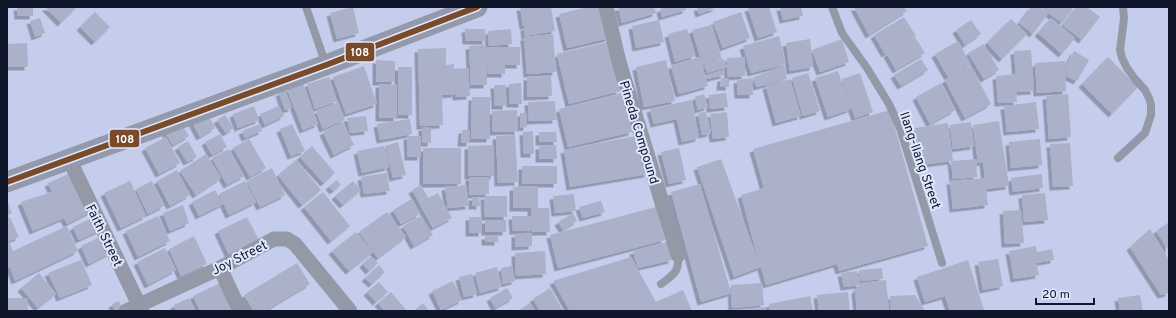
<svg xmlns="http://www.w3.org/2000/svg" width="1176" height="318" font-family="Overpass,sans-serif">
<defs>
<filter id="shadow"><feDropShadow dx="-3.5" dy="3.5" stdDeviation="0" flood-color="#0004"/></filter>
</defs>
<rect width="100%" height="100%" fill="#c4cdec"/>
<g fill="#aab1c9" filter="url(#shadow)">
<path d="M17,7H33V16H18Z"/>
<path d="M45,7H77L61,23Z"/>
<path d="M353,7L359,33L337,39L330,13Z"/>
<path d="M520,7H551L555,31L525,36L524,27L547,23L523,26Z"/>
<path d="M588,7H601L609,38L567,48L559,14Z"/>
<path d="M618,7H654L656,13L622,23Z"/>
<path d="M667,7H686V10L662,17L660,9Z"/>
<path d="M697,7H718L699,14Z"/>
<path d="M753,7H769L777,32L758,38L748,8Z"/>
<path d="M780,7H801L803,16L783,20Z"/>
<path d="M854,7H904L907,11L869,35Z"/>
<path d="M1031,7H1039L1048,14L1033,34L1019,23Z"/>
<path d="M1040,7H1074L1062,23Z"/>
<path d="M1076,7H1087L1100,17L1082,40L1063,25Z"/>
<path d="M95,12L110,27L95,42L80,27Z"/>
<path d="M741,12L750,38L723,48L713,22Z"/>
<path d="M904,17L916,36L885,54L874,35Z"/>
<path d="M40,18L45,33L35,37L30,21Z"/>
<path d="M1051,18L1075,38L1062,54L1038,33Z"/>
<path d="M1011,19L1027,34L1002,59L987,43Z"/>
<path d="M659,20L664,42L636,48L632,26Z"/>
<path d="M971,20L981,34L965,45L956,30Z"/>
<path d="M712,25L722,59L702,65L708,86L679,94L671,66L699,57L702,63L692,30Z"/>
<path d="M465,29H485L486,41H466Z"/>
<path d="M511,29L512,44L489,46L488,31Z"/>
<path d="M687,29L695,56L675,62L668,34Z"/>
<path d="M553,34L556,72L527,74L524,37Z"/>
<path d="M779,36L786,64L751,73L743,46Z"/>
<path d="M915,37L925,53L896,70L887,54Z"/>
<path d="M810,39L813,67L790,71L786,43Z"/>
<path d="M842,39L849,62L820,72L812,50Z"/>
<path d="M958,41L971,65L948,77L935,54Z"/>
<path d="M608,42L620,91L569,104L557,54Z"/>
<path d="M27,43L28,67H8V44Z"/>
<path d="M984,44L999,70L984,79L968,53Z"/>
<path d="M486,45L487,85H471L469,46Z"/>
<path d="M487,47H520V65H505V74H488Z"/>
<path d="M446,48V65L454,64V69L468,68L470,96L456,97L454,78L455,94L442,95L443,125L420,126L418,49Z"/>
<path d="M1031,50L1034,91L1017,92L1014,51Z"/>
<path d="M1074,51L1089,60L1077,81L1066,76L1067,64Z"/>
<path d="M745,57V76L728,77L727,58Z"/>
<path d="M1108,57L1138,87L1112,114L1082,84Z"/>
<path d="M724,59L727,67L707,73L705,65Z"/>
<path d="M921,59L928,70L901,86L894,75Z"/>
<path d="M376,60L395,61V82H376Z"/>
<path d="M666,60L675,101L644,107L636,67Z"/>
<path d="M1065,61L1066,91L1037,93L1035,63Z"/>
<path d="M784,65L787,79L757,87L752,78Z"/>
<path d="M364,66L377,104L346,114L333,77Z"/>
<path d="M971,66L991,104L965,118L945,80Z"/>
<rect x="398" y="67" width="14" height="48"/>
<path d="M723,70L724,75L708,79L707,75Z"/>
<path d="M838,71L851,109L828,117L815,78Z"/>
<path d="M808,73L820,111L803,116L792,78Z"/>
<path d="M860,73L873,112L855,118L842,79Z"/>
<path d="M1015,74L1017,102L998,103L996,76Z"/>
<path d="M551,76L552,96L527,97V77Z"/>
<path d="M329,77L337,101L315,109L307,84Z"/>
<path d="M721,78H729V87H720Z"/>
<path d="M752,78L753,95H738L737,80Z"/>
<path d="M790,79L801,116L776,123L766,86Z"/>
<path d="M303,83L318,124L303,130L287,89Z"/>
<path d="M521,83L522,104H510L509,84Z"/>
<path d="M941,83L955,110L930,124L916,97Z"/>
<path d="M379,84L397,85V118H379Z"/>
<path d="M494,85H506V106H495Z"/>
<path d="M285,90L292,108L285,110L279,93Z"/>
<path d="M623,93L632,132L568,147L559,109Z"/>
<path d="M726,93L728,107L710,109L709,95Z"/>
<path d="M704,94L708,107L698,110L695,97Z"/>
<path d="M1068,94L1071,137L1049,139L1046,96Z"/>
<path d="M472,97H490V139H471Z"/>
<path d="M692,100L699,138L682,142L677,119L654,124L650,109Z"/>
<path d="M555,101L556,120L529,121L528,102Z"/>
<path d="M338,102L345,120L323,129L316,111Z"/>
<path d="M1036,102L1039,129L1007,132L1004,106Z"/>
<path d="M254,106L259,120L238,128L233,114Z"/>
<path d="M279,106L284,116L265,125L260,114Z"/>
<path d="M517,110L518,131L493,132L492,111Z"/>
<path d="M890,110L928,246L839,271L837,264L766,285L761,267L734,277L697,167L721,159L759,263L741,195L764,188L753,149Z"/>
<path d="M706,112L711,133L702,135L698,113Z"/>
<path d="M727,112L729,137L713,139L710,114Z"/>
<path d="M207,113L215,128L200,137L192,122Z"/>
<path d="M520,113H526L527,127L520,128Z"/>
<path d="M225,115L234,128L226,133L217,120Z"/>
<path d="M366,116L368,131L350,133L347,118Z"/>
<path d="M410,119L412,134L380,140L377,124Z"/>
<path d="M999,121L1009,186L986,189L988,205L953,209L950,181L985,178L983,162L978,163L973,125Z"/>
<path d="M343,122L354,145L334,155L323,132Z"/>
<path d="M971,122L974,146L953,149L950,125Z"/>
<path d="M181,123L189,136L173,145L165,132Z"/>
<path d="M948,123L953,161L976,159L977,177L953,179L951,161L920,165L915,128Z"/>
<path d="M260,124L262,131L245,138L242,131Z"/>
<path d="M292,124L305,151L291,156L280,129Z"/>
<path d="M422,127L431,128V143H422Z"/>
<path d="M462,130H469L470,143H461Z"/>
<path d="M533,131L534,154H524L523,132Z"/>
<path d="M539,132H556L557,142H539Z"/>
<path d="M220,134L227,147L212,155L205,142Z"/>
<path d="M515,135L518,182L498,183L496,136Z"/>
<path d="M407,136H421V157H408Z"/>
<path d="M636,136L648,174L570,187L564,150Z"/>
<path d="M166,137L180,163L159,174L145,148Z"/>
<path d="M249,139L266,168L250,177L233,148Z"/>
<path d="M1040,139L1042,165L1011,168L1009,142Z"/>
<path d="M188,141L197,157L187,162L178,147Z"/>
<path d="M398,142L406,175L393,178L385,146Z"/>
<path d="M1070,143L1073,186L1053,187L1050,144Z"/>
<path d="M494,145V176H468V146Z"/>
<path d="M556,145L557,159H539V146Z"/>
<path d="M312,146L335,173L324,183L300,157Z"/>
<path d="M384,146L389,167L362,173L357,151Z"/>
<rect x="423" y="148" width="38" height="36"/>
<path d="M679,148L686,180L669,184L661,152Z"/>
<path d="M229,149L244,176L227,185L212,158Z"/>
<path d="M206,154L221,178L196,195L180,171Z"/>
<path d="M296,160L321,190L302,205L278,175Z"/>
<rect x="522" y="166" width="35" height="18"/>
<path d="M272,168L285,195L260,207L247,181Z"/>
<path d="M177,170L190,195L170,206L157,181Z"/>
<path d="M73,172L92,211L67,224L64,218L33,231L21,202L51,192L62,213L48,183Z"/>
<path d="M387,173L390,191L364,194L361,177Z"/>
<path d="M1042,174L1043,188L1013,192L1011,178Z"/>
<path d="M469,177H489V194L469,195Z"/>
<path d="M337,180L341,185L333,191L329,186Z"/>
<path d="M130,181L146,216L121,228L104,193Z"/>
<path d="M152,181L164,206L148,214L136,189Z"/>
<path d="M245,181L256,202L229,215L219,194Z"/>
<path d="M353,181L361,190L343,205L335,196Z"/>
<path d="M700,184L731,293L701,302L671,192Z"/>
<path d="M421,185L428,198L438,193L452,218L433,228L412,190Z"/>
<path d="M466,185L469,206L448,208L445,187Z"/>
<path d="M538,186V208H513V187Z"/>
<path d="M215,190L223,204L199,216L192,202Z"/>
<path d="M323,192L350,226L331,241L304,207Z"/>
<path d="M1045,193L1048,220L1024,222L1022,195Z"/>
<path d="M574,194L576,211L555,213L553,196Z"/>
<path d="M484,196H507V217H485Z"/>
<path d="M472,197H479L480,206H472Z"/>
<path d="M412,199L420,214L401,224L393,210Z"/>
<path d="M7,200L12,213L7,216Z"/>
<path d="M601,201L605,212L583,218L579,207Z"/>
<path d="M183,205L189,223L170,231L163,213Z"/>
<path d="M656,207L665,240L558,268L550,235Z"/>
<path d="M531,208H549L550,232H532Z"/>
<path d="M1021,210L1024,243L1005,244L1003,211Z"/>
<path d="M387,212L406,237L378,258L359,232Z"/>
<path d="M573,213L577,221L563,230L558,222Z"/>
<path d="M158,216L170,241L138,257L126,231Z"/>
<path d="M421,216L433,235L414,246L403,226Z"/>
<path d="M512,216H531V231H513Z"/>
<path d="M10,217L19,237L7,242V218Z"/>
<path d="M94,217L100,230L79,240L73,227Z"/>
<path d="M247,217L259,240L229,255L218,231Z"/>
<rect x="469" y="217" width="13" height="16"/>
<rect x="485" y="220" width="21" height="12"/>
<path d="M1169,222V251L1156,231Z"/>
<path d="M67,226L78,251L15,281L10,267L7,268V245L10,243L13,251Z"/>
<path d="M1150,229L1169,260V293L1161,295L1130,247Z"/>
<path d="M356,232L373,252L349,271L332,251Z"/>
<path d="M532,233V246L515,247V234Z"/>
<path d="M102,236L110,253L89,264L81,246Z"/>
<path d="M194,236L207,264L181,276L169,249Z"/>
<rect x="485" y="236" width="13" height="6"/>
<path d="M667,242L672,260L638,268L633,251Z"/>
<path d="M1036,246L1037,252L1052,249L1054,260L1036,263L1039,275L1014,279L1009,251Z"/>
<path d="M165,248L176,270L148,285L137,262Z"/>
<path d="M545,251L546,274L516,276L515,253Z"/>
<path d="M371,256L378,263L369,271L363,264Z"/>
<path d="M631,257L656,302L683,290L692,311H570L553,281Z"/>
<path d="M998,259L1003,286L983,290L978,262Z"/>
<path d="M81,260L92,285L60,298L48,273Z"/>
<path d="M968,260L984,310L980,311H950L945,296L925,302L917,277Z"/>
<path d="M297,263L310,284L265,311H254L244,295Z"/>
<path d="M379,265L385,272L372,284L365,278Z"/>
<path d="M512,266L515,281L503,284L501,268Z"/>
<path d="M497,267L502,287L480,293L475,273Z"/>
<path d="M882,268L883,279L860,281L859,270Z"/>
<path d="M857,271L860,285L844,287L841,273Z"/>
<path d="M39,273L56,294L38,308L21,288Z"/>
<path d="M472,274L477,294L464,297L459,277Z"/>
<path d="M886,280L889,311H857L855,291L861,283Z"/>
<path d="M453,281L462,300L441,310L432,291Z"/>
<path d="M379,282L388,292L376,302L367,292Z"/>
<path d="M220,283L234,311H200L193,296Z"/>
<path d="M762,283L764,305L732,308L731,285Z"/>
<path d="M507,288L513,298L495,308L490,298Z"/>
<path d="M550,288L563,311H540L533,299Z"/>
<path d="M391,292L407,311H385L378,303Z"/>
<path d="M848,292L850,311H819L817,295Z"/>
<path d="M915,295L925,311H891L890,296Z"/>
<path d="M1140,295L1143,311H1120L1118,298Z"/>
<path d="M810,296L813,311H770L769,304Z"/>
<path d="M7,298H27L28,311H7Z"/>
<path d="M189,298L195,311H176L174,305Z"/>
<path d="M119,301L123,311H115L112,304Z"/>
<path d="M423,303L429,311H414Z"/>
<path d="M530,303L535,311H518Z"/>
<path d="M765,307L766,311H730V310Z"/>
</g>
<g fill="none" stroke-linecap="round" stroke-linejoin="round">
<g stroke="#9499a7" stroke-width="8">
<path d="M306,7L326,65"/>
<path d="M832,7L842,33L867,68L889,104L900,128L942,263"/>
<path d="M1118,158L1145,133L1151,115V105L1149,98L1145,90L1135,79L1127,68L1122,58L1120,50L1124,18L1123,7"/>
<path d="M661,284C674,274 679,273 678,255"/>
</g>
<g stroke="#9499a7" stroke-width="15">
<path d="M606,7L619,62L678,255"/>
<path d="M69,159L142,311"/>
<path d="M220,268L240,311"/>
<path d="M126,311L220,268L274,239H287L295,244L350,311"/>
</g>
<path stroke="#9499ab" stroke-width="21" d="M7,182L326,65L477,7"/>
<defs>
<path id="bus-1" d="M7,182L326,65L477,7"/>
</defs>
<use href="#bus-1" stroke="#e0e8fe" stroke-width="9"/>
<use href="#bus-1" stroke="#7a4b2a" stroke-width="6"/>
</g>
<g text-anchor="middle" stroke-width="4" stroke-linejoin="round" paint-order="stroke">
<g font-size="13" fill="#11172a" stroke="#e0e8fe">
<text transform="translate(640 132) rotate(73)" y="5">Pineda Compound</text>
<text transform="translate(921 160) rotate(71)" y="5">Ilang-Ilang Street</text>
<text transform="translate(105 235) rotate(64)" y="5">Faith Street</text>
<text transform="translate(239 257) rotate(-27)" y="5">Joy Street</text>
</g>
</g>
<g stroke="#e0e8fe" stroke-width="1.5">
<rect x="345" y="42" width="30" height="20" rx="4" fill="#7a4b2a"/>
<rect x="109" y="129" width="31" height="19" rx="4" fill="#7a4b2a"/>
</g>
<g font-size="11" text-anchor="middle" font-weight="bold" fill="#fff">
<text x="360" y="56">108</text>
<text x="125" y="143">108</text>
</g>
<rect width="1176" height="318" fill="none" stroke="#11172a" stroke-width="16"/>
<path d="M1036 298v6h58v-6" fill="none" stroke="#11172a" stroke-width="2"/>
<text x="1042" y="298" font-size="12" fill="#11172a" stroke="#e0e8fe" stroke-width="3" paint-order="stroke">20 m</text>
</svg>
